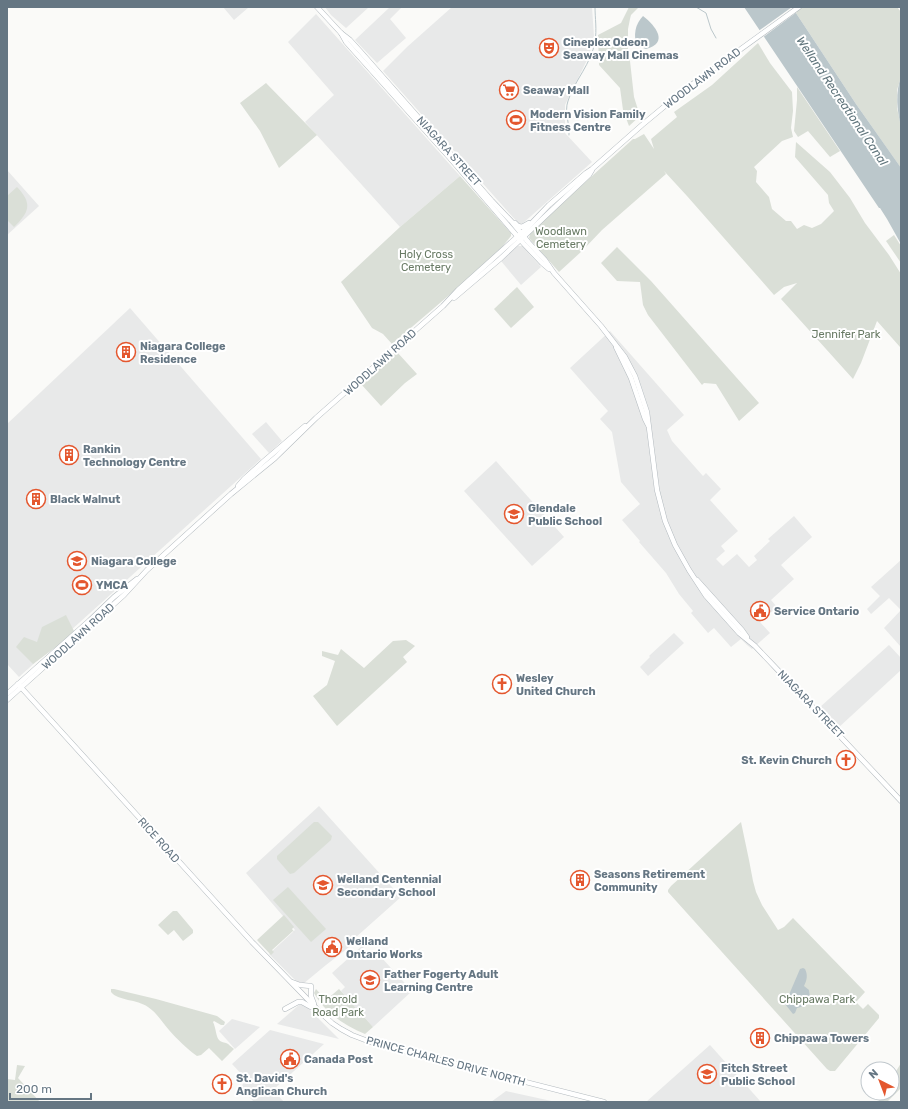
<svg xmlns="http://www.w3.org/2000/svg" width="908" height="1109" font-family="Rubik,sans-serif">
<rect width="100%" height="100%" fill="#fafaf8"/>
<g fill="#e8e9e9">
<path d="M223,7H249L234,20Z"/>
<path d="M325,7H369L346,28L331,15Z"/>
<path d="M390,7H402L390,19L406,38L377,63L355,40Z"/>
<path d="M452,7H592L594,37L589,56L565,105V133L592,162L522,224H519L383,71L407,47Z"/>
<path d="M316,14L460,176L400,227L305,122L334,95L288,42Z"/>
<path d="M7,170L39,206L7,235Z"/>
<path d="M518,246H522L541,267L521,285L501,261Z"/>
<path d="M130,308L261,459L19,677L7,664V424Z"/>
<path d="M610,331L684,415L667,430L672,441L703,476L706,473L721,489L710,500L738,531L721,546L725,551L716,559L723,566L737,554L749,567L757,560L754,556L770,541L768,539L794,516L812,537L781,565L794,579L771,600L777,607L760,622L770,633L752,649L747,645L741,639L731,647L714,628L708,633L691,613L693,611L679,594L666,573L639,542L640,541L622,520L640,504L621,482L612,432L600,419L608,411L570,368Z"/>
<path d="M266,422L282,441L269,453L252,434Z"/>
<path d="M496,461L564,537L532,566L464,491Z"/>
<path d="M901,560V610L889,598L871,614L867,609L880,596L871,587Z"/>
<path d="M901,610V647L884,628Z"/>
<path d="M674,633L684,643L648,676L640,667L650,657L649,656Z"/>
<path d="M889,645L901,658V670L838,728L819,708Z"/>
<path d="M319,806L401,897L355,938L348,948L326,965L303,984L297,982L269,954L295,930L246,873Z"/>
<path d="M362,946L375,960L380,956L412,991L373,1027L341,991L345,987L332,973Z"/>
<path d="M302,1004L307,1007L339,1039L277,1024L299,1005Z"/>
<path d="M232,1019L260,1027L235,1049L219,1031Z"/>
<path d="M270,1030L324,1044L273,1090L284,1102H254L240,1087L247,1080L232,1064Z"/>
<path d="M710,1045L761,1102H646Z"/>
<path d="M506,1091L556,1102H491Z"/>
</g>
<g fill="#dadfd7">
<path d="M629,7H639L631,15L630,19L628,29V50L630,61L634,97L640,116L629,126L623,110L620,88L599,65L598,35L621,23Z"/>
<path d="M792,7H897L901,12V77L897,90V108L901,127V168L856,104Z"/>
<path d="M758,43L770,63L792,92L793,111L791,128L793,137L782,141L754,167L757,171L756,182L769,197L772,209L786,221H791L797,229L804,225L812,228L821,224L834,211L829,203L828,195L795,157L796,142L830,172L850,198L865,223L889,255L901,274V346L900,347L877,321L861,363L853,379L781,299L797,283L784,287L774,295L687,196L664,171L666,174L602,230L582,251L559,272L529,238L530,234L561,204L633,139H635L644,134L654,149L651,139L677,117L674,112L712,85Z"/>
<path d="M266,83L317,135L279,168L260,131L240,103Z"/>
<path d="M797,87L840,151L830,157L808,131L798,137L794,131L797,100Z"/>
<path d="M460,176L511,233V236L502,247L454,291L392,344L383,334L372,328L341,282L400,227Z"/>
<path d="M17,187C33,204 29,212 14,227L7,220V196Z"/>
<path d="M894,235L901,246V263L886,241Z"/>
<path d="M617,247L651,281L759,403L739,421L716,384L704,383L702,385L648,315L643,305L640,282L617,281L601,263Z"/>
<path d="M517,287L534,307L511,328L494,309Z"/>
<path d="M397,352L417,374L405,383L381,406L361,384Z"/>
<path d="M66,615L75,633L33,664L16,647L24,637L37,642L42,627Z"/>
<path d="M406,640L415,646L403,657L407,662L337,726L313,696L327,685L335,661L322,656V651L338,655L341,649L364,668L393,641Z"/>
<path d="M314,822H318L332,836L331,840L294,873L290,874L277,859V856Z"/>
<path d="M741,822L749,860L753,881L756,892L762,905L778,930L784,927L793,918L865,992L856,1002L863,1009L868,1004L879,1015V1018L835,1071H830L827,1069L668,892V890L671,886Z"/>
<path d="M288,887L326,929L311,942L273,900Z"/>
<path d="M173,911H177L193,930V933L183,941L174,930L168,935L158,925Z"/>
<path d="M284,915L294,927L292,929L295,933L293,931L272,950L274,952L271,955L257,940Z"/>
<path d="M111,989H114L156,999L217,1016L225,1022L224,1025H221L214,1021L213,1022C216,1028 216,1037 219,1040C221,1042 223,1042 226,1043C229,1044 231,1047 234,1049L222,1061L209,1048L201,1055L197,1056C187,1049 177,1039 169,1030C162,1022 157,1013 148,1007C137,999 118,1001 111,992Z"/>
<path d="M316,989L326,1000L339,989L373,1027L365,1034C344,1025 325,1013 314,993Z"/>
<path d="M901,1063V1088L887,1102H878L883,1093H892V1078Z"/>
<path d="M17,1065L25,1066L18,1078L40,1102H7V1079L15,1080Z"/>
</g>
<g fill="#bbc7cb">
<path d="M744,7H792L856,104L899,165L901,168V244L887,219L880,208H879Z"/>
<path d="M643,16C656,26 669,43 646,49L637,46C633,36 635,24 643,16Z"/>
<path d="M901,77V127C897,110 895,93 901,77Z"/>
<path d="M803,968L805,969C808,975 807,980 804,986L809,990L810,998L804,1006L797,1008L795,1013L793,1014L785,1004L800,969Z"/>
</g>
<path fill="#fafaf8" d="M792,7H793L797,12L762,38L757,32Z"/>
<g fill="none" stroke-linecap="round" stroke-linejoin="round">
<g stroke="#bbc7cb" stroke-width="1">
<path d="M696,7L706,13L711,29L716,38"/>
<path d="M7,9L9,7"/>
<path d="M569,135C570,124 564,112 568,101C574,81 592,63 595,41C597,30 595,18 595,7"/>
</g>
<defs>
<g id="secondary">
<path d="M317,7L341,33L346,42L449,157L524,244L542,263L549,269"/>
<path d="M341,33L350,40L360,51L492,201L512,222L529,243L545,260L554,273L601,326L625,357L635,376L647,412L657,490L665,521L675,545L689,570L706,596L739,633L755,646L774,666L901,801"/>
<path d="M515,223L518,226L522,227L529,223"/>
<path d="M454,298L500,259L589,175L592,170"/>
<path d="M616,347L631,378L645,419L648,425"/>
<path d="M238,486L244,479L264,461L305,426"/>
<path d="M697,580L742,630L747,637"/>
<path d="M18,684L252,942L320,1012L332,1023L341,1029L352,1035L373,1043L604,1102"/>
<path d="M7,694L89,621L114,597L137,579"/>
<path d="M7,700L124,595L147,570L231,494L275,458L316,418L443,306L458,290L527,228L549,205L586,173L592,169L642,125L683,91L799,7"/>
<path d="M292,982L300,985L311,986V996L314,1004"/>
<path d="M285,1009L298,1002H302L311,1007"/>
</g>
</defs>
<use href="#secondary" stroke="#b3babf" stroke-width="5.5"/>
<use href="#secondary" stroke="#fff" stroke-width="4.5"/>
</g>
<defs>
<symbol id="theatre-ring" viewBox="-11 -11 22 22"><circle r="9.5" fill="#fff" stroke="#e4572e" stroke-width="1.5"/><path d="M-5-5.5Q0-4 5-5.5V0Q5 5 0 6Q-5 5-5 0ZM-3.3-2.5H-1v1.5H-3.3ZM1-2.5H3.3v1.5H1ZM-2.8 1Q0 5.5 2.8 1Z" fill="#e4572e"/></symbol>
<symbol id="supermarket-ring" viewBox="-11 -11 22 22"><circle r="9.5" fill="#fff" stroke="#e4572e" stroke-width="1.5"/><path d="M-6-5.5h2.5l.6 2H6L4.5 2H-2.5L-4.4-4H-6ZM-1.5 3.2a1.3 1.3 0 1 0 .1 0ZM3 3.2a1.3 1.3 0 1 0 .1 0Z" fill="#e4572e"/></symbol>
<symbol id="stadium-ring" viewBox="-11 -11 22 22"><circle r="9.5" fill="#fff" stroke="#e4572e" stroke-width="1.5"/><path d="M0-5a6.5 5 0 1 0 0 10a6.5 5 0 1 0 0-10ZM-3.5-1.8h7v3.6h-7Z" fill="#e4572e"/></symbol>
<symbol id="building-ring" viewBox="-11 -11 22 22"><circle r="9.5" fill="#fff" stroke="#e4572e" stroke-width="1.5"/><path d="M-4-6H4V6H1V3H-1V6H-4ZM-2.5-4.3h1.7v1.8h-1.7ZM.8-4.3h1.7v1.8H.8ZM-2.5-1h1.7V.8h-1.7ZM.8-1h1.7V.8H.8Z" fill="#e4572e"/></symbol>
<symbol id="school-ring" viewBox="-11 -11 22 22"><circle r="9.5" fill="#fff" stroke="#e4572e" stroke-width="1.5"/><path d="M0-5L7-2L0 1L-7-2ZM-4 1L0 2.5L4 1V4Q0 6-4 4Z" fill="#e4572e"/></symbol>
<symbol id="university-ring" viewBox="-11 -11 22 22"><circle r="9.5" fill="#fff" stroke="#e4572e" stroke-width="1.5"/><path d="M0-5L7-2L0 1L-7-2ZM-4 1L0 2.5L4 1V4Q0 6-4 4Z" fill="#e4572e"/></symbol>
<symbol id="civic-ring" viewBox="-11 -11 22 22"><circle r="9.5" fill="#fff" stroke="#e4572e" stroke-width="1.5"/><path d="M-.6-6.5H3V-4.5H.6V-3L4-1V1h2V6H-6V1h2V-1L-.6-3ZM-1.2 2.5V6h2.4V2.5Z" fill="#e4572e"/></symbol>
<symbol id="church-ring" viewBox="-11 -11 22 22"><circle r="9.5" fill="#fff" stroke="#e4572e" stroke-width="1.5"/><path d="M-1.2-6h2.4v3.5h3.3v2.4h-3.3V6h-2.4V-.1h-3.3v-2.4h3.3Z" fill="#e4572e"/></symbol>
</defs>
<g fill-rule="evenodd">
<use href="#theatre-ring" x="538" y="37" width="22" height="22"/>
<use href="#supermarket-ring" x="498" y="79" width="22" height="22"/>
<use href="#stadium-ring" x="505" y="109" width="22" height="22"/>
<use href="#building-ring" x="115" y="341" width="22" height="22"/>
<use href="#building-ring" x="58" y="444" width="22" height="22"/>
<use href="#building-ring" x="25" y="488" width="22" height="22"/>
<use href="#school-ring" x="503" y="503" width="22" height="22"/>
<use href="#university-ring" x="66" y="550" width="22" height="22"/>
<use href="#stadium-ring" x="71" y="574" width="22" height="22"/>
<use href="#civic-ring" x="749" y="600" width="22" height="22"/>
<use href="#church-ring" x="491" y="673" width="22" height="22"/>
<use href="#church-ring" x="835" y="749" width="22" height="22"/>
<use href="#building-ring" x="569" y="869" width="22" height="22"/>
<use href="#school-ring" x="312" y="874" width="22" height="22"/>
<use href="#civic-ring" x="321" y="936" width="22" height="22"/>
<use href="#school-ring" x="359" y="969" width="22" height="22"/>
<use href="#building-ring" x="749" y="1027" width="22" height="22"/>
<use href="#civic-ring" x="279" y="1048" width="22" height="22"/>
<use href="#school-ring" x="696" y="1063" width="22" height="22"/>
<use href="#church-ring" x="211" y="1073" width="22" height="22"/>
</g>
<g text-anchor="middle" stroke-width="4" stroke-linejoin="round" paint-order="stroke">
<g font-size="11" font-weight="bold" fill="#657683" stroke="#fff" text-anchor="start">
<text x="563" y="46">Cineplex Odeon<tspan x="563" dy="13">Seaway Mall Cinemas</tspan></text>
<text x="523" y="94">Seaway Mall</text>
<text x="530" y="118">Modern Vision Family<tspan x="530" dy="13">Fitness Centre</tspan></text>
<text x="140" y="350">Niagara College<tspan x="140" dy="13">Residence</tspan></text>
<text x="83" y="453">Rankin<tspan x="83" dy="13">Technology Centre</tspan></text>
<text x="50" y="503">Black Walnut</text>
<text x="528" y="512">Glendale<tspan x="528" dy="13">Public School</tspan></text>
<text x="91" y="565">Niagara College</text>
<text x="96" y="589">YMCA</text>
<text x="774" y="615">Service Ontario</text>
<text x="516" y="682">Wesley<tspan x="516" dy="13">United Church</tspan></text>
<text x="832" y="764" text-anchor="end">St. Kevin Church</text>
<text x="594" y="878">Seasons Retirement<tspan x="594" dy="13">Community</tspan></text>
<text x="337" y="883">Welland Centennial<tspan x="337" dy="13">Secondary School</tspan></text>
<text x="346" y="945">Welland<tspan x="346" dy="13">Ontario Works</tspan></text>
<text x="384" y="978">Father Fogerty Adult<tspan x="384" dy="13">Learning Centre</tspan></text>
<text x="774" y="1042">Chippawa Towers</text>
<text x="304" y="1063">Canada Post</text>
<text x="721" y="1072">Fitch Street<tspan x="721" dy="13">Public School</tspan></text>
<text x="236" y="1082">St. David's<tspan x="236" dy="13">Anglican Church</tspan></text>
</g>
<g font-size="11" fill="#657683" stroke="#fff">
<text transform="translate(702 78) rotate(-37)" y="4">WOODLAWN ROAD</text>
<text transform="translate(449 151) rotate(48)" y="4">NIAGARA STREET</text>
<text transform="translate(380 362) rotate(-42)" y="4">WOODLAWN ROAD</text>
<text transform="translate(78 636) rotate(-42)" y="4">WOODLAWN ROAD</text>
<text transform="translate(811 704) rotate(46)" y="4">NIAGARA STREET</text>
<text transform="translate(159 840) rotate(48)" y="4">RICE ROAD</text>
<text transform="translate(446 1061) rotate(15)" y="4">PRINCE CHARLES DRIVE NORTH</text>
</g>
<g font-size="11" fill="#687a64" stroke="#fff">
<text x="561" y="235">Woodlawn<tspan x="561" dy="13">Cemetery</tspan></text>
<text x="426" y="258">Holy Cross<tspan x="426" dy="13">Cemetery</tspan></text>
<text x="846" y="338">Jennifer Park</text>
<text x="338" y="1003">Thorold<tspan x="338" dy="13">Road Park</tspan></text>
<text x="817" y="1003">Chippawa Park</text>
</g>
<g font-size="12" font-style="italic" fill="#60757c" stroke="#fff">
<text transform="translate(842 101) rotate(56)" y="4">Welland Recreational Canal</text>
</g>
</g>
<rect width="908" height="1109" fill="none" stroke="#657683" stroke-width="16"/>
<g transform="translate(880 1081) rotate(318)"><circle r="19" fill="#ffffff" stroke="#c1c8cd"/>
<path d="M0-3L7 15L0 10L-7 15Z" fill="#e4572e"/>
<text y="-6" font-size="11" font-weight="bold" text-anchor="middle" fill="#657683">N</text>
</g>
<path d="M10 1093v6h81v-6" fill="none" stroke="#657683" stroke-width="2"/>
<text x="16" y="1093" font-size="12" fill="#657683" stroke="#ffffff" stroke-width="3" paint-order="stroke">200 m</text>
</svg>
